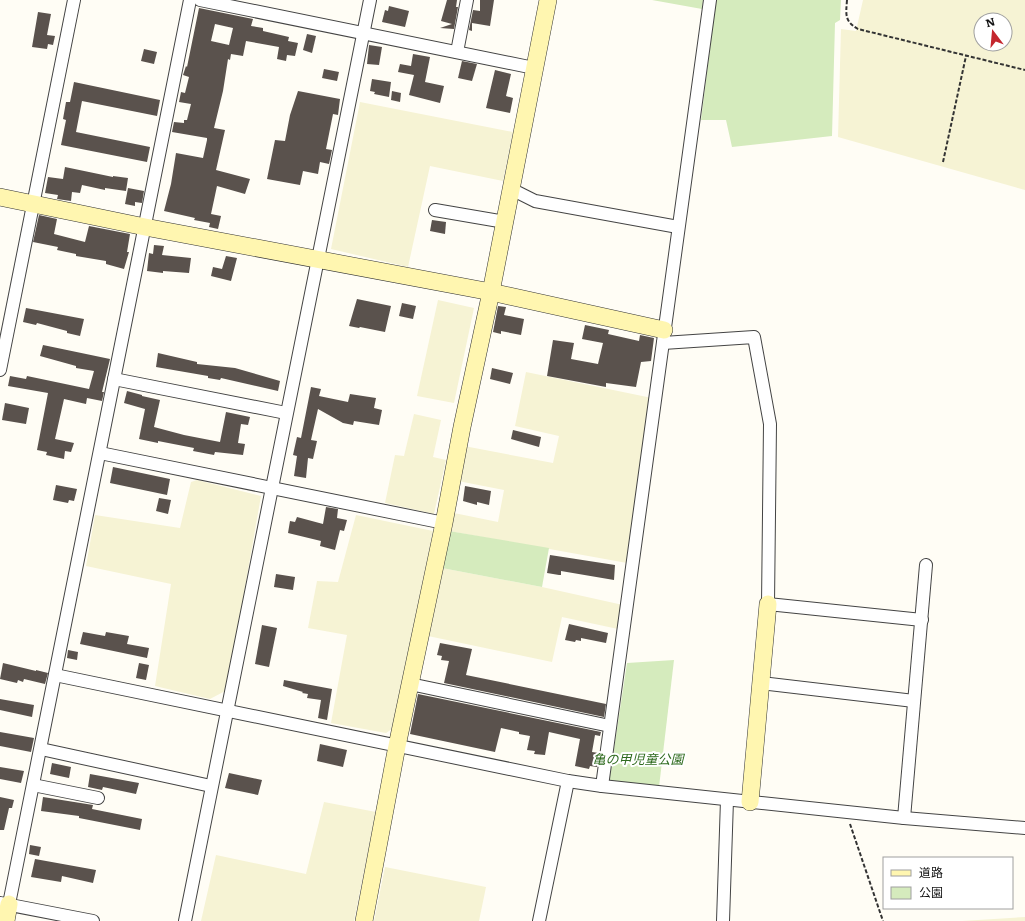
<svg xmlns="http://www.w3.org/2000/svg" width="1025" height="921" font-family="Literata,'Noto Sans JP',serif">
<rect width="100%" height="100%" fill="#fffdf5"/>
<g fill="#f6f3d4" fill-rule="evenodd">
<path d="M863,0H1025V190L838,137L841,29L856,31ZM981,20H1005V44H981Z"/>
<path d="M360,102L513,132L503,181L430,166L408,267L331,249Z"/>
<path d="M438,300L474,308L454,403L417,396Z"/>
<path d="M526,372L652,398L627,563L449,531L454,513L498,522L504,490L458,481L464,446L553,463L559,436L515,426Z"/>
<path d="M414,414L441,420L433,457L446,460L434,514L385,503L395,455L404,456Z"/>
<path d="M197,480L261,496L227,690L210,699L155,686L171,584L86,566L95,515L180,528L191,482Z"/>
<path d="M356,515L433,531L395,727L386,733L331,723L347,635L308,628L317,581L338,582Z"/>
<path d="M442,568L542,587L623,605L618,629L562,617L552,662L428,636Z"/>
<path d="M324,802L376,812L354,921H201L216,855L306,874Z"/>
<path d="M385,867L486,887L479,921H374Z"/>
<path d="M1025,917V921H962Z"/>
</g>
<g fill="#d5ebbd">
<path d="M652,0H703L702,9Z"/>
<path d="M716,0H841L840,20L835,23L832,136L732,147L726,120H701Z"/>
<path d="M449,531L549,548L542,587L442,568Z"/>
<path d="M674,660L659,787L609,782L627,663Z"/>
</g>
<g fill="#5a524d" fill-rule="evenodd">
<path d="M447,0H457L456,7H458L454,29L440,28L452,24L441,21Z"/>
<path d="M480,0H494L490,26L472,23V31L469,30L473,10L480,11Z"/>
<path d="M389,6L409,11L405,27L382,22L385,10L388,11Z"/>
<path d="M199,8L253,19L251,26L263,28V31L289,37L288,41L298,43L295,56L287,55L286,61L277,59L279,47L246,41L243,56L231,54L230,60L228,59L223,91L214,128L225,130L216,170L250,179L245,194L217,186L211,214L221,216L218,229L209,227L210,223L194,220L195,218L164,211L171,184L176,153L203,158L207,140V138L172,132L174,122L184,123V120H187L191,104L179,102L181,92L185,93L189,77L183,75L186,66L187,67ZM215,24L233,28L229,45L211,41Z"/>
<path d="M38,12L51,14L47,35L55,36L53,45L48,44L47,49L32,47Z"/>
<path d="M307,34L316,36L312,53L303,50Z"/>
<path d="M369,45L382,47L379,65L367,64Z"/>
<path d="M144,49L157,52L154,64L141,61Z"/>
<path d="M413,54L430,57L425,82L444,86L440,103L409,95L414,75L398,72L400,64L411,66Z"/>
<path d="M462,61L477,64L472,81L458,78Z"/>
<path d="M324,69L339,72L337,81L322,78Z"/>
<path d="M495,70L511,74L506,96L513,98L510,113L486,108Z"/>
<path d="M372,79L391,82L389,97L374,94L375,92L370,91Z"/>
<path d="M74,82L160,100L157,116L82,101L76,132L150,147L147,162L61,145L66,120L63,119L66,102H70Z"/>
<path d="M298,91L340,99L338,115L333,114L326,149L332,150L329,164L320,162L318,174L303,171L300,185L267,179L275,140L285,141L290,115Z"/>
<path d="M392,91L401,93L400,102L391,100Z"/>
<path d="M65,167L113,177V176L128,178L126,191L105,188V190L82,185L80,193L72,192L71,201L57,199L58,195L45,193L48,177L63,179Z"/>
<path d="M128,188L144,191L142,203L135,202V206L125,204Z"/>
<path d="M39,215L57,219L54,234L85,242L89,226L130,234L127,252H129L124,269L106,264V261L76,256V254L57,250L58,247L33,242Z"/>
<path d="M432,220L446,222L445,234L430,231Z"/>
<path d="M154,245L164,246L162,255L191,258L189,273L163,271V273L147,271L149,253L153,254Z"/>
<path d="M226,256L237,258L231,281L211,276L213,267L222,269Z"/>
<path d="M357,299L391,306L385,332L360,327L359,328L349,326Z"/>
<path d="M402,303L416,306L413,319L399,316Z"/>
<path d="M498,306L506,307L504,315L524,319L521,335L501,331V334L493,332Z"/>
<path d="M26,308L84,319L80,336L67,333V331L37,323L36,325L23,322Z"/>
<path d="M585,325L609,330L608,334L639,341L640,335L654,338L651,361L641,362L636,387L606,383V387L547,376L553,340L574,343L571,359L598,364L603,343L582,339Z"/>
<path d="M43,345L110,359L102,392H104L102,401L87,398L86,404L64,399L55,439L74,443L71,452L65,451L64,459L46,455L47,452L37,450L48,393L8,386L10,376L26,379L27,376L89,389L94,371L76,368V366L40,356Z"/>
<path d="M158,353L197,362V364L235,368L280,381L278,391L221,378L220,380L208,378V376L156,367Z"/>
<path d="M492,368L513,373L510,384L490,379Z"/>
<path d="M311,387L321,389L319,396L348,402L350,394L376,398L374,408L382,410L379,425L354,421L353,425L343,423L318,409L311,440L317,441L313,459L308,458L306,478L294,476L297,456L293,455L297,437L301,438Z"/>
<path d="M127,391L142,395V396L160,400L154,427L184,435L220,442L226,412L250,417L248,425L241,424L238,443L245,444L243,455L215,452L214,455L193,451L194,448L158,441V443L139,439L145,409L124,403Z"/>
<path d="M5,403L29,408L26,424L2,420Z"/>
<path d="M513,430L541,437L539,447L511,439Z"/>
<path d="M113,467L170,479L167,495L110,483Z"/>
<path d="M56,485L77,489L74,501L69,500L68,503L53,500Z"/>
<path d="M465,486L491,491L489,505L477,502V505L463,501Z"/>
<path d="M159,498L171,500L168,514L156,511Z"/>
<path d="M326,507L338,509L337,518L347,520L344,531L340,530L335,550L320,546L321,541L288,533L290,521L295,522L297,517L323,524Z"/>
<path d="M550,555L615,565L614,580L561,571V575H559L547,573Z"/>
<path d="M276,574L295,577L293,590L274,587Z"/>
<path d="M569,624L608,633L606,643L581,638V641L576,640L575,642L565,640Z"/>
<path d="M262,625L277,628L269,667L255,664Z"/>
<path d="M83,632L105,636L106,632L129,636L127,644L149,648L147,658L80,644Z"/>
<path d="M440,643L472,649L466,675L606,704L604,717L444,683L449,661L441,660L442,656L437,655Z"/>
<path d="M68,650L78,652L77,660L67,658Z"/>
<path d="M3,663L36,671V670L48,673L45,684L24,679L23,682L18,680L17,683L0,679Z"/>
<path d="M139,663L149,665L146,680L136,678Z"/>
<path d="M284,680L332,689L327,720L318,718L321,700L307,698L308,694L302,693L303,692L283,686Z"/>
<path d="M418,694L601,732L600,736L595,735L592,752L599,753L597,767L590,766L589,769L575,766L580,739L549,732L545,755L534,754L535,751L527,750L530,736L519,734V732L501,728L495,752L410,734Z"/>
<path d="M0,699L34,705L32,717L0,710Z"/>
<path d="M0,732L34,738L31,752L0,746Z"/>
<path d="M320,744L347,750L343,767L317,761Z"/>
<path d="M52,763L71,767L69,778L50,774Z"/>
<path d="M0,767L24,771L21,783L0,779Z"/>
<path d="M229,773L262,780L258,795L225,788Z"/>
<path d="M90,774L139,783L136,794L103,787L102,790L88,787Z"/>
<path d="M0,797L14,800L12,808H9L4,830H0Z"/>
<path d="M43,797L93,805L92,809L142,819L140,830L79,818V816L41,811Z"/>
<path d="M30,845L41,847L39,856L29,854Z"/>
<path d="M35,859L96,870L93,883L62,876L61,882L31,877Z"/>
</g>
<g fill="none" stroke-linecap="round" stroke-linejoin="round">
<defs>
<g id="street">
<path d="M200,0L534,68"/>
<path d="M457,52L467,0"/>
<path d="M511,189L535,201L678,227"/>
<path d="M435,210L505,222"/>
<path d="M663,343L754,337L770,424L768,604L922,620"/>
<path d="M0,370L74,0"/>
<path d="M114,379L286,413"/>
<path d="M100,453L444,523"/>
<path d="M55,675L568,781L602,786L904,818L1025,828"/>
<path d="M761,683L914,701"/>
<path d="M410,684L610,726"/>
<path d="M41,749L211,786"/>
<path d="M33,785L98,798"/>
<path d="M602,786L710,0"/>
<path d="M904,818L926,565"/>
<path d="M0,903L93,921"/>
<path d="M9,904L190,0"/>
<path d="M185,921L370,0"/>
<path d="M539,921L568,781"/>
<path d="M723,921L727,800"/>
</g>
<g id="secondary">
<path d="M0,197L145,227L491,292L664,330"/>
<path d="M750,802L768,604"/>
<path d="M6,921L9,904"/>
<path d="M364,921L397,746L444,523L462,427L491,292L548,0"/>
</g>
</defs>
<use href="#street" stroke="#444" stroke-width="14"/>
<use href="#secondary" stroke="#333" stroke-width="18"/>
<g stroke="#333" stroke-width="2" stroke-dasharray="4 2" stroke-linecap="butt">
<path d="M847,0C846,14 844,21 858,29L1025,70"/>
<path d="M943,162L966,56"/>
<path d="M850,824L883,921"/>
</g>
<use href="#street" stroke="#fff" stroke-width="12"/>
<use href="#secondary" stroke="#fff6b0" stroke-width="17"/>
</g>
<g text-anchor="middle" stroke-width="4" stroke-linejoin="round" paint-order="stroke">
<g font-size="13" font-style="italic" fill="#2f6b1f" stroke="#fff">
<text x="638" y="764">亀の甲児童公園</text>
</g>
</g>
<rect x="883" y="857" width="130" height="52" fill="#ffffff" stroke="#a0a0a0"/>
<rect x="891" y="870" width="20" height="6" fill="#fff6b0" stroke="#a0a0a0"/>
<text x="919" y="877" font-size="12" fill="#111111">道路</text>
<rect x="891" y="887" width="20" height="12" fill="#d5ebbd" stroke="#a0a0a0"/>
<text x="919" y="897" font-size="12" fill="#111111">公園</text>
<g transform="translate(993 32) rotate(344)"><circle r="19" fill="#ffffff" stroke="#a0a0a0"/>
<path d="M0-3L7 15L0 10L-7 15Z" fill="#c4262e"/>
<text y="-6" font-size="11" font-weight="bold" text-anchor="middle" fill="#111111">N</text>
</g>
</svg>
